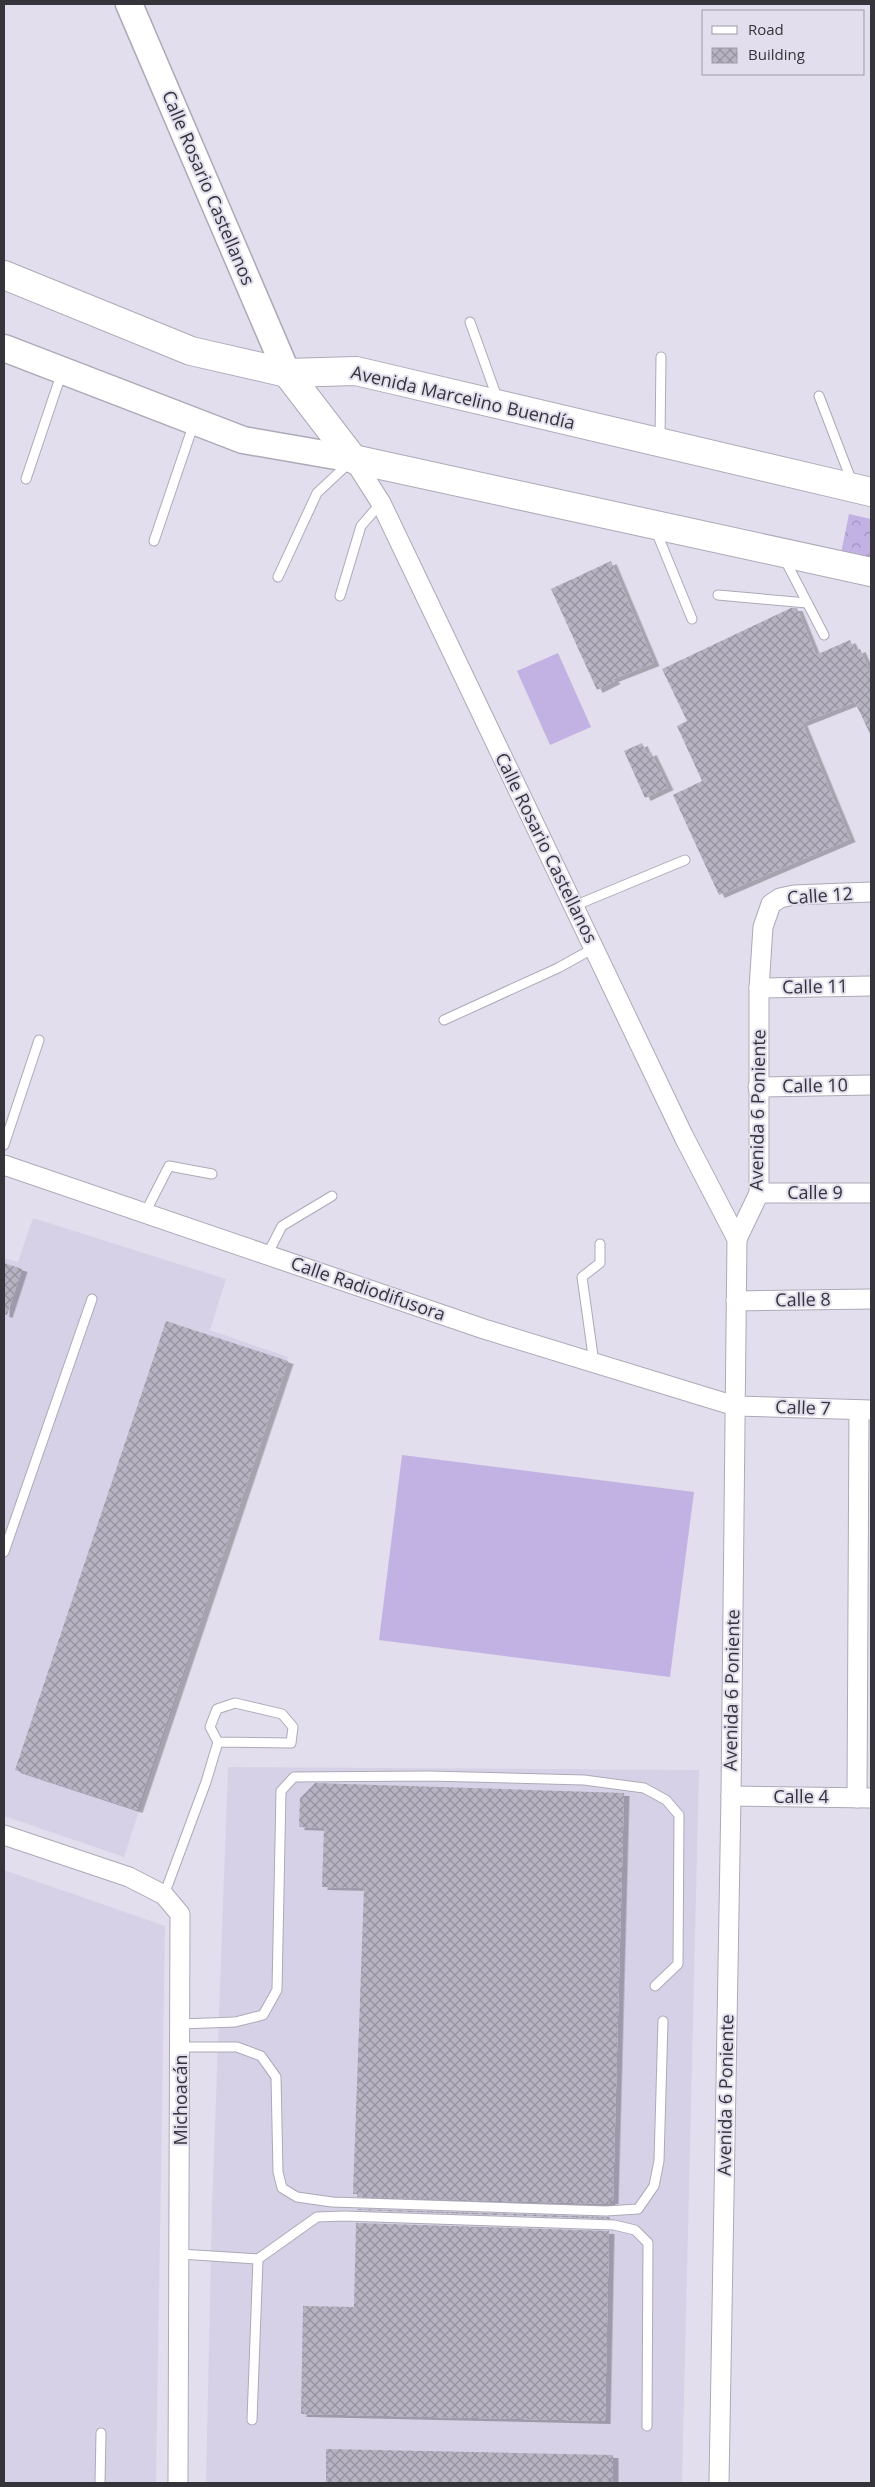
<svg xmlns="http://www.w3.org/2000/svg" width="875" height="2487" font-family="'Open Sans',sans-serif">
<defs>
<pattern id="park-crowns" width="20" height="18" patternUnits="userSpaceOnUse" patternTransform="scale(1.25)"><rect width="20" height="18" fill="#c2b2e4"/><path d="M2 6a3 3 0 1 1 6 0M12 15a3 3 0 1 1 6 0" fill="none" stroke="#9e92ba"/></pattern>
<pattern id="building-cross-hatch" width="8" height="8" patternUnits="userSpaceOnUse" patternTransform="scale(1.25)"><rect width="8" height="8" fill="#b7b3c2"/><path d="M0 0l8 8M0 8l8-8" fill="none" stroke="#96929f"/></pattern>
<filter id="shadow"><feDropShadow dx="5.5" dy="3" stdDeviation="0" flood-color="#0004"/></filter>
</defs>
<rect width="100%" height="100%" fill="#e2deed"/>
<g fill="#d7d1e7">
<path d="M33,1218L226,1279L210,1330L288,1357L124,1857L4,1816V1258L18,1262Z"/>
<path d="M228,1767L699,1770L682,2483H206L212,2207Z"/>
<path d="M4,1870L165,1926L156,2483H4Z"/>
</g>
<path fill="url(#park-crowns)" d="M849,514L871,519V565L840,558Z"/>
<g fill="#c2b2e4">
<path d="M558,653L591,727L550,745L517,671Z"/>
<path d="M402,1455L694,1492L670,1677L379,1640Z"/>
</g>
<g fill="url(#building-cross-hatch)" filter="url(#shadow)">
<path d="M611,561L654,663L613,679L615,681L597,690L551,589Z"/>
<path d="M791,608H797L816,655L850,640L855,651L860,649L871,674V736L855,702L802,723L850,839L719,895L673,795L702,781L677,726L687,721L662,669Z"/>
<path d="M642,743L647,754L651,752L668,787L645,798L624,751Z"/>
<path d="M4,1263L22,1269L7,1315L4,1314Z"/>
<path d="M166,1321L288,1361L137,1810L15,1770Z"/>
<path d="M315,1783L624,1793L613,2201H610V2204L357,2197V2194H353L364,1888L322,1887L324,1828L299,1827L300,1798Z"/>
<path d="M357,2209L610,2217V2219L357,2210Z"/>
<path d="M356,2223L609,2231L605,2421L301,2414L303,2306L354,2307Z"/>
<path d="M326,2449L613,2455V2483H326Z"/>
</g>
<g fill="none" stroke-linecap="round" stroke-linejoin="round">
<defs>
<g id="lane">
<path d="M470,322L498,400"/>
<path d="M819,396L852,482"/>
<path d="M660,439L661,357"/>
<path d="M26,479L62,372"/>
<path d="M656,531L692,619"/>
<path d="M154,541L194,423"/>
<path d="M784,558L824,635"/>
<path d="M278,577L317,493L349,463"/>
<path d="M718,595L807,603"/>
<path d="M340,596L361,526L381,503"/>
<path d="M574,906L685,860"/>
<path d="M444,1020L558,968L594,948"/>
<path d="M4,1145L39,1040"/>
<path d="M145,1213L169,1166L212,1174"/>
<path d="M267,1255L282,1226L332,1196"/>
<path d="M594,1363L582,1277L600,1263V1244"/>
<path d="M4,1552L92,1299"/>
<path d="M164,1895L206,1782L218,1742L291,1743L293,1727L282,1714L235,1703L217,1709L210,1727L218,1742"/>
<path d="M181,2024L235,2022L263,2015L277,1990L281,1791L294,1777L429,1776L584,1780L644,1788L666,1800L679,1815L678,1964L655,1986"/>
<path d="M181,2047H237L261,2056L276,2077L278,2172L282,2188L297,2197L332,2202L606,2211L638,2209L654,2186L659,2161L663,2021"/>
<path d="M180,2254L258,2259L317,2217L344,2216L614,2225L635,2230L648,2243L647,2426"/>
<path d="M252,2420L258,2259"/>
<path d="M100,2483L101,2433"/>
</g>
<g id="street">
<path d="M353,459L381,503L684,1137L737,1239"/>
<path d="M759,988L871,986"/>
<path d="M758,1087L871,1085"/>
<path d="M4,1165L484,1329L735,1406L871,1410"/>
<path d="M759,1193H871"/>
<path d="M736,1301L871,1299"/>
<path d="M731,1796L871,1798"/>
<path d="M857,1798L859,1410"/>
<path d="M4,1835L129,1877L164,1895L180,1914L178,2483"/>
<path d="M719,2483L731,1796L737,1239L759,1193V988L763,927L771,904L780,898L794,895L871,892"/>
</g>
<g id="secondary">
<path d="M129,4L287,373"/>
<path d="M4,348L243,440L353,459"/>
</g>
<g id="primary">
<path d="M4,275L191,351L287,373L356,371L871,492"/>
<path d="M287,373L353,459L871,572"/>
</g>
</defs>
<use href="#lane" stroke="#ada9b7" stroke-width="11"/>
<use href="#street" stroke="#ada9b7" stroke-width="21"/>
<use href="#secondary" stroke="#ada9b7" stroke-width="29"/>
<use href="#primary" stroke="#ada9b7" stroke-width="30"/>
<use href="#lane" stroke="#fff" stroke-width="9"/>
<use href="#street" stroke="#fff" stroke-width="19"/>
<use href="#secondary" stroke="#fff" stroke-width="26"/>
<use href="#primary" stroke="#fff" stroke-width="28"/>
</g>
<g text-anchor="middle" stroke-width="4" stroke-linejoin="round" paint-order="stroke">
<g font-size="18" fill="#35343a" stroke="#e2deed">
<text transform="translate(208 188) rotate(67)" y="6">Calle Rosario Castellanos</text>
<text transform="translate(463 398) rotate(13)" y="6">Avenida Marcelino Buendía</text>
<text transform="translate(546 848) rotate(64)" y="6">Calle Rosario Castellanos</text>
<text transform="translate(820 896) rotate(-4)" y="6">Calle 12</text>
<text transform="translate(815 987) rotate(-1)" y="6">Calle 11</text>
<text transform="translate(815 1086) rotate(-1)" y="6">Calle 10</text>
<text transform="translate(758 1110) rotate(-89)" y="6">Avenida 6 Poniente</text>
<text x="815" y="1199">Calle 9</text>
<text transform="translate(368 1289) rotate(19)" y="6">Calle Radiodifusora</text>
<text transform="translate(803 1300) rotate(-1)" y="6">Calle 8</text>
<text transform="translate(803 1408) rotate(2)" y="6">Calle 7</text>
<text transform="translate(732 1690) rotate(-89)" y="6">Avenida 6 Poniente</text>
<text x="801" y="1803">Calle 4</text>
<text transform="translate(726 2095) rotate(-89)" y="6">Avenida 6 Poniente</text>
<text transform="translate(181 2100) rotate(-90)" y="6">Michoacán</text>
</g>
</g>
<rect width="875" height="2487" fill="none" stroke="#35343a" stroke-width="10"/>
<rect x="702" y="10" width="162" height="65" fill="#e2deed" stroke="#9d9aa5"/>
<rect x="712" y="26" width="25" height="8" fill="#ffffff" stroke="#9d9aa5"/>
<text x="748" y="35" font-size="15" fill="#35343a">Road</text>
<rect x="712" y="48" width="25" height="15" fill="url(#building-cross-hatch)" stroke="#9d9aa5"/>
<text x="748" y="60" font-size="15" fill="#35343a">Building</text>
</svg>
